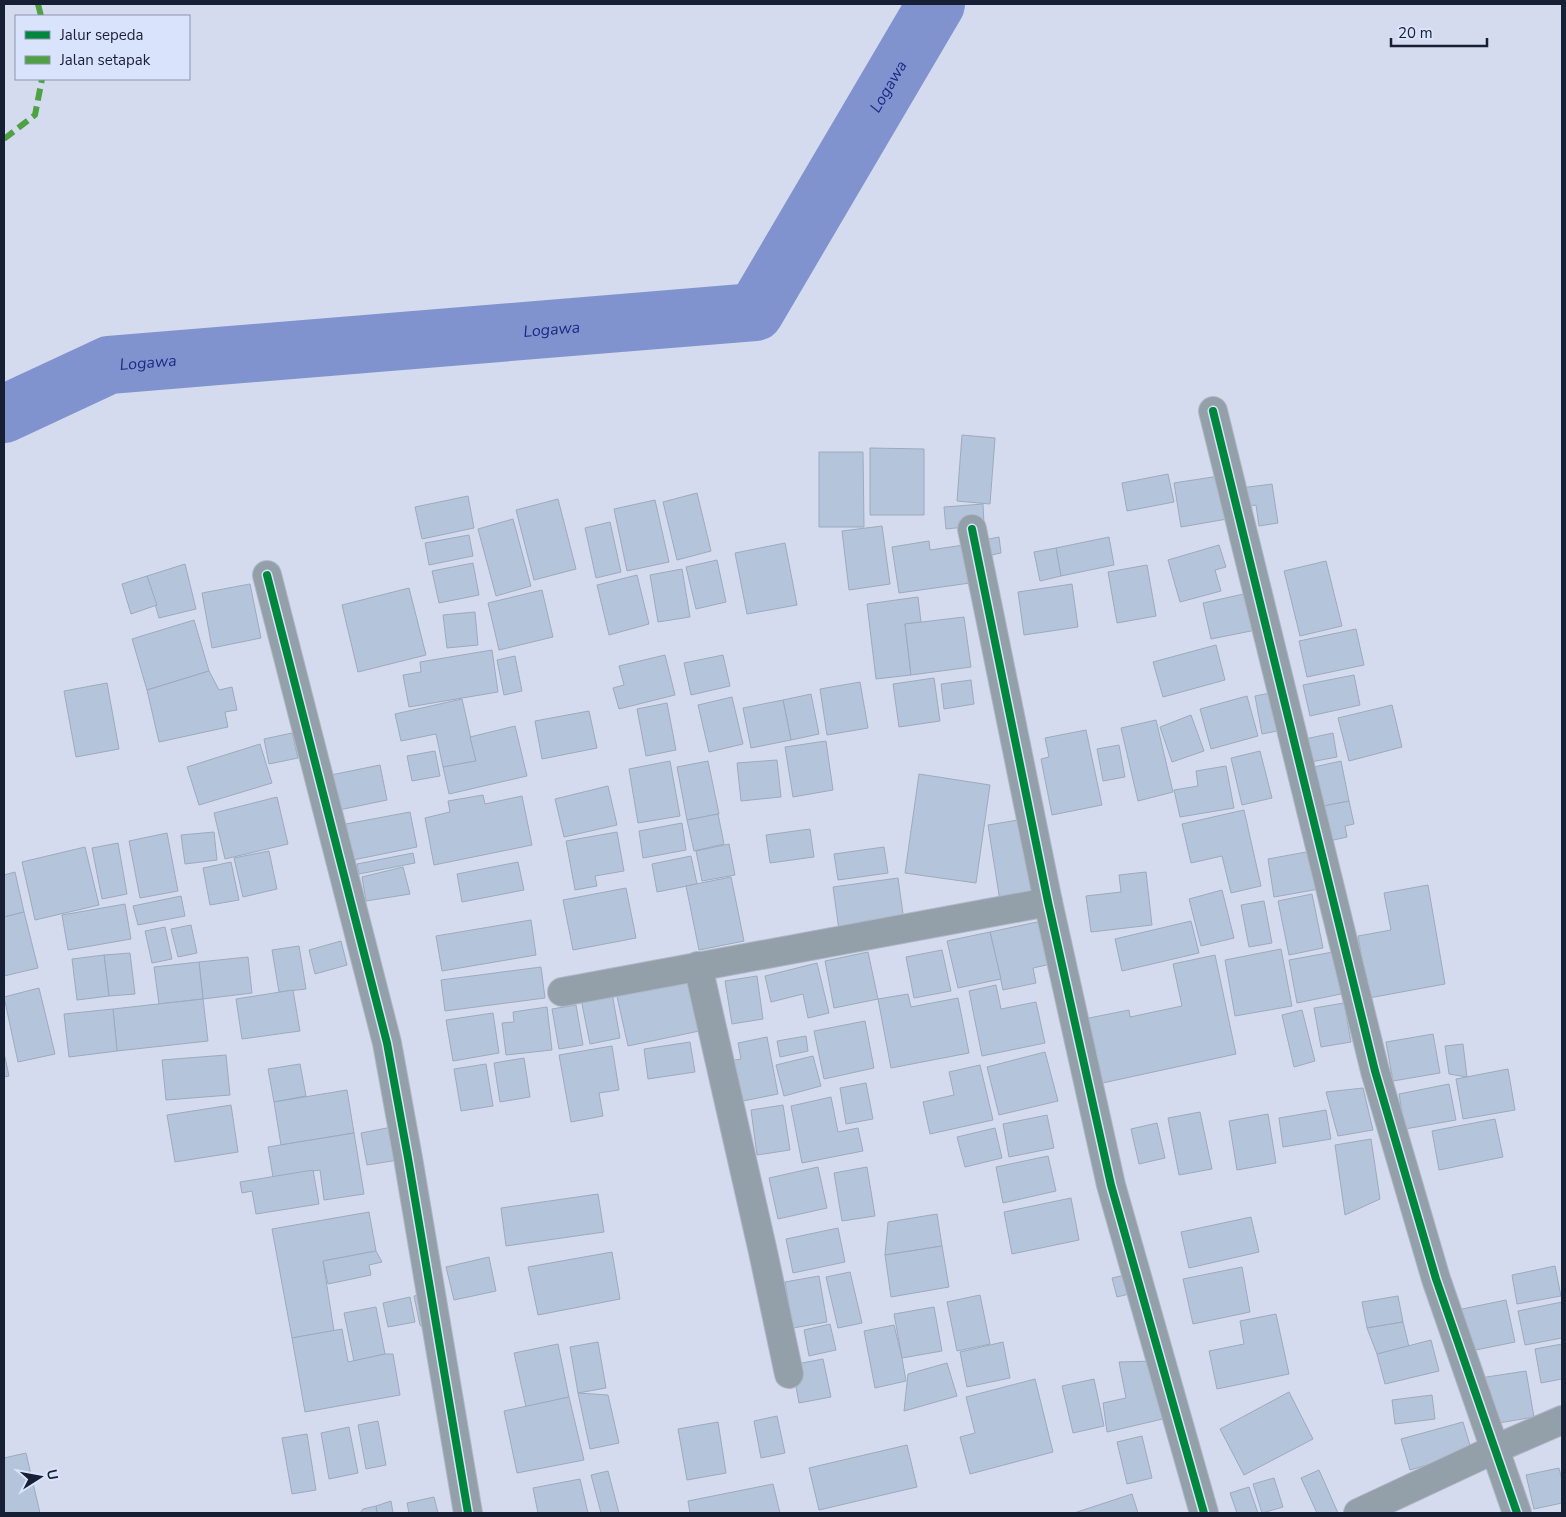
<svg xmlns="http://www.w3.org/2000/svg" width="1566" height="1517" font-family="'Nunito Sans',sans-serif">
<rect width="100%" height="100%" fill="#d4dbef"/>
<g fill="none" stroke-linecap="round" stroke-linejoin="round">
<path stroke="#8193ce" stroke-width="58" id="s1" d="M4,414L109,365L755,312L936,4"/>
</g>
<g fill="#b4c4da" stroke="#9eaabc">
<path d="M962,435L995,438L990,504L957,501Z"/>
<path d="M870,448L924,449V515H870Z"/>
<path d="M819,452H863L864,527H819Z"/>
<path d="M1168,474L1174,502L1127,511L1122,483Z"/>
<path d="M1219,476L1227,519L1181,527L1174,483Z"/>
<path d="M1272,484L1278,523L1259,526L1256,505L1244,507L1241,488Z"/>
<path d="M697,493L711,551L677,560L663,502Z"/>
<path d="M468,496L474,528L422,539L415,507Z"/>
<path d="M558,499L576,569L534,580L516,510Z"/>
<path d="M655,500L669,562L627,571L614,509Z"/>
<path d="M983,504L984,525L946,529L944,507Z"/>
<path d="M513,519L531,586L496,596L478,529Z"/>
<path d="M610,522L621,572L596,578L585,528Z"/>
<path d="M882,526L890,584L849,590L842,531Z"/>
<path d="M469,535L473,556L429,565L425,543Z"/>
<path d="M999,537L1001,553L982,557L979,541Z"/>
<path d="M1109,537L1114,565L1061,576L1056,548Z"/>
<path d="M929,541L930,550L964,545L970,583L899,593L892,547Z"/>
<path d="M785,543L797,605L747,614L735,553Z"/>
<path d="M1219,545L1226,567L1215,570L1221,591L1180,602L1168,560Z"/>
<path d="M1056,548L1061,576L1040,581L1034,552Z"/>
<path d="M717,560L726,602L696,609L686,567Z"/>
<path d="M1326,561L1342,626L1300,636L1284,571Z"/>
<path d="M473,563L479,595L439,603L432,571Z"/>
<path d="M185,564L196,609L159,618L147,576Z"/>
<path d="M1147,565L1156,616L1117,623L1108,572Z"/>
<path d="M682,569L690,617L658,622L650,575Z"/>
<path d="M637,575L649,624L609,635L597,585Z"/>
<path d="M147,576L157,605L131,614L122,584Z"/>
<path d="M250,584L261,638L212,648L202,593Z"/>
<path d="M1072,584L1078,627L1024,635L1018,592Z"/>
<path d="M409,588L426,655L358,672L342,605Z"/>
<path d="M542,590L553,637L499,650L488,603Z"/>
<path d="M1248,593L1256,630L1211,639L1203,603Z"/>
<path d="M918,597L921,622L905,624L911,675L876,679L867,604Z"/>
<path d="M475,612L478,645L447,648L443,615Z"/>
<path d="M964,617L971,667L911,675L905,624Z"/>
<path d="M194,620L209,671L147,690L132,639Z"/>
<path d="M1356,629L1364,665L1307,677L1299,641Z"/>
<path d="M1216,645L1225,680L1163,697L1153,662Z"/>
<path d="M492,650L498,692L409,707L403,675L421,672L420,662Z"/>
<path d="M665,655L675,695L619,709L613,688L624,685L619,666Z"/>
<path d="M723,655L730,686L691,695L684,663Z"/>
<path d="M515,656L522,691L504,695L497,660Z"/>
<path d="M209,671L219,690L232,687L237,710L225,712L228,727L159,742L147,690Z"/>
<path d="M1354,675L1360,705L1310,716L1303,685Z"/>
<path d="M934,678L940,721L899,727L893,684Z"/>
<path d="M971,680L974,704L944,709L941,684Z"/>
<path d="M860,682L868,728L827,735L820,689Z"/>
<path d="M107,683L119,749L76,757L64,691Z"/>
<path d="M1270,693L1277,731L1262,734L1255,696Z"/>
<path d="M811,694L819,734L791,740L783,700Z"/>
<path d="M1247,696L1258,736L1211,749L1200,709Z"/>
<path d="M732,697L743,744L709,752L698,705Z"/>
<path d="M462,699L476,761L443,767L436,734L401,741L395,714Z"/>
<path d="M783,700L791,740L751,748L743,708Z"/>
<path d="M667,703L676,750L646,756L637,709Z"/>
<path d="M1392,705L1402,747L1349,761L1338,718Z"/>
<path d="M589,711L597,748L542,759L535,721Z"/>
<path d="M1191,715L1204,751L1172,762L1160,727Z"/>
<path d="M1156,720L1173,792L1138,801L1121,728Z"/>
<path d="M515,726L527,776L449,794L443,767L476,761L470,737Z"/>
<path d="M1086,730L1102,805L1052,815L1041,759L1049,757L1045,738Z"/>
<path d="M292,733L298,758L269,764L264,739Z"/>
<path d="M1333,733L1337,757L1300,764L1296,741Z"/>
<path d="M826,741L833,790L793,797L785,747Z"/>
<path d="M260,744L272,783L199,805L187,767Z"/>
<path d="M1119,745L1125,777L1103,781L1097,749Z"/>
<path d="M435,751L440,776L412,781L407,756Z"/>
<path d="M1260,751L1272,798L1242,805L1231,758Z"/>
<path d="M777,760L781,797L741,801L737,763Z"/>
<path d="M670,761L680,816L638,823L629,769Z"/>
<path d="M708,761L719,814L687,820L677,767Z"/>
<path d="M1341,761L1349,801L1319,807L1305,769Z"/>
<path d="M380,765L387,800L339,810L331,775Z"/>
<path d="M1226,766L1234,808L1180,817L1174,790L1198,786L1196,771Z"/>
<path d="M919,774L990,785L976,883L905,873Z"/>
<path d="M608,786L617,825L564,837L555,799Z"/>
<path d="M483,795L485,804L522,796L532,845L434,865L425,818L450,812L448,801Z"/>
<path d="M277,797L288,844L225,859L214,813Z"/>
<path d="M1349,801L1354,824L1345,826L1347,837L1325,842L1319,807Z"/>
<path d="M1244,810L1261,886L1231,893L1222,856L1191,863L1182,824Z"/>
<path d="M410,812L417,847L353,860L346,824Z"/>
<path d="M718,814L724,844L694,851L687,820Z"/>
<path d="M1024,819L1036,896L1000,901L988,825Z"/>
<path d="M682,823L686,850L643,858L639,831Z"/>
<path d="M810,829L814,857L770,863L766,835Z"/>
<path d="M214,832L217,860L185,864L181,835Z"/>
<path d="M617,832L624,871L595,876L597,886L575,890L566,841Z"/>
<path d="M167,833L178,891L140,898L129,841Z"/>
<path d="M118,843L127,894L102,899L92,848Z"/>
<path d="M729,844L735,875L702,881L696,851Z"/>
<path d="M85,847L99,905L35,920L22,862Z"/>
<path d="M884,847L888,873L838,880L834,854Z"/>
<path d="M269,851L277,889L243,897L234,858Z"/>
<path d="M1312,851L1319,889L1274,897L1268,859Z"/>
<path d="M413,853L415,863L359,874L357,864Z"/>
<path d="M691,856L697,884L657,892L652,864Z"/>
<path d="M231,862L239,900L210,905L203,868Z"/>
<path d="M518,862L524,890L462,902L457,874Z"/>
<path d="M403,867L410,894L366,901L362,877Z"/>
<path d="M15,872L24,912L4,917V875Z"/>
<path d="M1146,872L1152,925L1091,932L1086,896L1121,892L1119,875Z"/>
<path d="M731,877L744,941L699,950L686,886Z"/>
<path d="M898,878L904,921L839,930L833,887Z"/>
<path d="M1428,885L1445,984L1369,998L1358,936L1391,930L1384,893Z"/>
<path d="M626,888L636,938L573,950L563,900Z"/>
<path d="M1222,890L1234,938L1201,946L1189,899Z"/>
<path d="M1312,894L1323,948L1289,955L1278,901Z"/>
<path d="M181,896L185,916L138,925L133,906Z"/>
<path d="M1264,901L1272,943L1249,947L1241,905Z"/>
<path d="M125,904L131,939L68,950L62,915Z"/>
<path d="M24,912L38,968L4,976V917Z"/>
<path d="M531,920L536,955L442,971L436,936Z"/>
<path d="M1042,921L1051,964L1033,968L1036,983L1003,990L990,932Z"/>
<path d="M1191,921L1199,953L1122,971L1115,939Z"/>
<path d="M191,925L197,953L178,957L171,929Z"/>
<path d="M165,927L172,959L152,963L145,931Z"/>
<path d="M990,932L1001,979L958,988L947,941Z"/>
<path d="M341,941L347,965L315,974L309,950Z"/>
<path d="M299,946L306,989L279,992L272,950Z"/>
<path d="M1281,949L1292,1006L1235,1016L1225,960Z"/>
<path d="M942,950L951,991L914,998L906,957Z"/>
<path d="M868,952L878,999L834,1008L825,961Z"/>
<path d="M1333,952L1341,994L1297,1003L1289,960Z"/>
<path d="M130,953L135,994L109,996L104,955Z"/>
<path d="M104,955L109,996L77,1000L72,959Z"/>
<path d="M1215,955L1236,1054L1098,1084L1084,1019L1129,1010L1130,1017L1182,1006L1173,964Z"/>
<path d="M248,957L252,993L203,999L199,962Z"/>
<path d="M199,962L203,999L159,1004L154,967Z"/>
<path d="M817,963L829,1013L808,1018L803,994L771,1002L765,976Z"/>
<path d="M541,967L545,998L445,1011L441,980Z"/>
<path d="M693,976L704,1030L628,1046L616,992Z"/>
<path d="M757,976L763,1019L732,1024L725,981Z"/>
<path d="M996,985L1001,1009L1036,1002L1045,1043L982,1056L969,991Z"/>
<path d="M39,988L55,1054L18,1062L4,997Z"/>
<path d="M293,990L300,1031L242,1039L236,999Z"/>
<path d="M612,993L620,1038L590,1044L581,999Z"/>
<path d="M908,994L911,1007L958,998L969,1053L891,1068L878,999Z"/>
<path d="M203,999L208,1041L117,1051L113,1009Z"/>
<path d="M1344,1003L1351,1042L1321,1047L1314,1008Z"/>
<path d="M576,1005L583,1045L559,1049L552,1009Z"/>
<path d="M547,1007L552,1050L506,1055L502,1023L514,1022L513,1012Z"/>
<path d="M113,1009L117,1051L69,1057L64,1014Z"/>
<path d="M1302,1010L1315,1061L1294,1067L1282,1015Z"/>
<path d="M493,1013L499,1053L453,1061L446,1020Z"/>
<path d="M865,1021L874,1068L824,1079L814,1031Z"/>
<path d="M1433,1034L1440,1073L1393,1081L1386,1042Z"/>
<path d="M806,1036L808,1051L780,1057L777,1041Z"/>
<path d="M767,1037L778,1094L733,1103L725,1062L741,1059L738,1043Z"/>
<path d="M690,1042L695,1072L648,1079L644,1049Z"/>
<path d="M1463,1044L1467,1077L1449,1074L1445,1046Z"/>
<path d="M612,1046L619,1090L599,1093L603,1116L571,1122L559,1055Z"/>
<path d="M1045,1052L1058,1101L999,1115L987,1067Z"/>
<path d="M4,1053L9,1076L4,1077Z"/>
<path d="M226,1055L230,1095L166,1100L162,1060Z"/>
<path d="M813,1056L821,1086L784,1096L776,1065Z"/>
<path d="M524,1058L530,1097L500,1102L494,1063Z"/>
<path d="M300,1064L306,1096L274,1102L268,1069Z"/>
<path d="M486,1064L493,1106L461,1111L454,1069Z"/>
<path d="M980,1065L993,1120L930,1134L923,1102L954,1095L949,1072Z"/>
<path d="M1508,1069L1515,1110L1463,1119L1456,1079Z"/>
<path d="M866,1083L873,1119L846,1124L840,1088Z"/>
<path d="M1449,1084L1456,1120L1405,1129L1399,1094Z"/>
<path d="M1363,1088L1373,1130L1338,1136L1326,1092Z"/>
<path d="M347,1090L354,1133L281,1145L274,1102Z"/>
<path d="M831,1097L838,1132L858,1128L863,1151L802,1163L791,1106Z"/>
<path d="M231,1105L238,1152L175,1162L167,1115Z"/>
<path d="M783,1105L790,1150L757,1155L751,1110Z"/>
<path d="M1326,1110L1331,1139L1283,1147L1279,1118Z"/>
<path d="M1200,1112L1212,1169L1179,1175L1168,1118Z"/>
<path d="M1268,1114L1276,1163L1237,1170L1229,1121Z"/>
<path d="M1047,1115L1054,1148L1009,1157L1003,1124Z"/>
<path d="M1495,1119L1503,1157L1439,1170L1432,1131Z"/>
<path d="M1157,1123L1165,1158L1139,1164L1131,1129Z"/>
<path d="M392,1127L398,1160L367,1165L361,1133Z"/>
<path d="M995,1128L1002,1158L965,1167L957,1137Z"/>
<path d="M354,1133L364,1194L324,1200L320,1170L273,1177L268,1147Z"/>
<path d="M1371,1139L1380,1199L1345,1215L1335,1145Z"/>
<path d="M1048,1156L1056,1191L1003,1203L996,1167Z"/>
<path d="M818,1167L827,1208L778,1219L769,1178Z"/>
<path d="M867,1167L875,1216L842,1221L834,1173Z"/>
<path d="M313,1170L319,1204L256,1214L252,1191L242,1193L240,1182Z"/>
<path d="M598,1194L604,1232L506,1246L501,1208Z"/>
<path d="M1071,1198L1079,1240L1012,1254L1004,1212Z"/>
<path d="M369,1212L376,1251L323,1261L334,1331L292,1338L272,1229Z"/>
<path d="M937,1214L942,1246L885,1255L888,1222Z"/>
<path d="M1251,1217L1259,1252L1189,1268L1181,1232Z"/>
<path d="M838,1228L845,1262L793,1273L786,1239Z"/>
<path d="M942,1246L949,1287L891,1297L885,1255Z"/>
<path d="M376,1251L382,1262L369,1265L371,1275L328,1284L323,1261Z"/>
<path d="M612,1252L620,1299L538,1315L528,1267Z"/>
<path d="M489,1257L496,1291L454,1300L446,1267Z"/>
<path d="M1555,1266L1561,1296L1517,1304L1512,1275Z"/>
<path d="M1242,1267L1250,1312L1193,1324L1183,1279Z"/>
<path d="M850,1272L862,1323L838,1328L826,1277Z"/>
<path d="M1125,1275L1129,1294L1117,1297L1112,1278Z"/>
<path d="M819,1276L827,1322L793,1328L785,1282Z"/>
<path d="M430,1293L427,1332L420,1325L414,1296Z"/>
<path d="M980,1295L990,1344L957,1351L947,1302Z"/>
<path d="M1398,1296L1403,1322L1367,1328L1362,1302Z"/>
<path d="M410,1297L415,1322L388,1327L383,1303Z"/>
<path d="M1506,1300L1515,1342L1466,1352L1457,1310Z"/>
<path d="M1562,1302V1338L1525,1345L1518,1311Z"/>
<path d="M376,1307L385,1354L354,1361L344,1313Z"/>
<path d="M934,1307L942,1351L902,1358L894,1314Z"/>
<path d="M1276,1314L1289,1374L1217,1389L1209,1351L1244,1344L1240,1321Z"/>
<path d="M1403,1322L1409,1347L1377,1354L1367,1328Z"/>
<path d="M830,1324L836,1350L809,1356L804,1330Z"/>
<path d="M894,1325L902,1358L906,1381L875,1388L864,1331Z"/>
<path d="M342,1329L348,1362L385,1354H393L400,1395L305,1412L292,1338Z"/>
<path d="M1431,1340L1439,1371L1385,1384L1377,1354Z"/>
<path d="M598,1342L606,1388L578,1393L570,1347Z"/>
<path d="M1003,1342L1010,1378L967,1387L960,1352Z"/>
<path d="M558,1344L569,1397L526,1407L514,1353Z"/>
<path d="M1562,1344V1379L1541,1383L1535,1349Z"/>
<path d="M823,1359L831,1397L799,1403L792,1365Z"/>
<path d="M1156,1361L1167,1418L1107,1432L1103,1403L1126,1398L1119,1362Z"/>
<path d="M947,1363L957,1396L904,1411L908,1374Z"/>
<path d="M1526,1371L1534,1417L1487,1425L1480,1378Z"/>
<path d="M1035,1379L1053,1452L970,1474L960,1437L975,1433L966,1397Z"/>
<path d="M1094,1379L1104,1426L1073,1433L1062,1386Z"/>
<path d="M1289,1392L1313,1439L1244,1475L1220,1429Z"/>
<path d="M578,1393L608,1395L619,1443L590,1449Z"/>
<path d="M1432,1395L1435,1419L1395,1424L1392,1400Z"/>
<path d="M569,1397L584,1460L517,1473L504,1411Z"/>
<path d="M777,1416L785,1453L761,1458L754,1421Z"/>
<path d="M378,1421L386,1465L366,1469L358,1425Z"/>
<path d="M718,1422L726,1473L687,1480L678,1429Z"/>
<path d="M1463,1422L1472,1452L1410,1470L1401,1439Z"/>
<path d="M349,1427L358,1473L329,1479L321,1433Z"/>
<path d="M307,1434L316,1490L292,1494L282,1438Z"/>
<path d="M1142,1436L1152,1478L1127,1484L1117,1442Z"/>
<path d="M907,1445L917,1487L819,1510L809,1468Z"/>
<path d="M26,1453L40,1513H4V1458Z"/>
<path d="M1559,1468L1562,1480V1503L1534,1509L1526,1475Z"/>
<path d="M1319,1470L1338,1513H1317L1301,1478Z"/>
<path d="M608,1471L619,1513H601L591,1475Z"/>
<path d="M1274,1478L1283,1507L1262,1513L1253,1484Z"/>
<path d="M580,1479L588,1513H538L533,1488Z"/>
<path d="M773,1484L780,1513H690L688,1501Z"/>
<path d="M1249,1487L1258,1513H1237L1230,1493Z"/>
<path d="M1132,1494L1138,1513H1074Z"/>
<path d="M434,1497L438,1513H409L407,1503Z"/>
<path d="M391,1501L393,1513H377L376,1506Z"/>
<path d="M376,1506L377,1513H360L363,1509Z"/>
</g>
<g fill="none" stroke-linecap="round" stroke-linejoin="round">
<defs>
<g id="street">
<path d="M1213,411L1375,1071L1436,1279L1517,1513"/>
<path d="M972,529L1048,902L1111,1185L1204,1513"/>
<path d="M267,575L387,1043L408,1158L468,1513"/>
<path d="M698,966L763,1252L789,1374"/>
<path d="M562,992L1048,902"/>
<path d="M1358,1513L1495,1449L1562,1420"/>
</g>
</defs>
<use href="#street" stroke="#b1b6c7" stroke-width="30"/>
<use href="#street" stroke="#93a0a9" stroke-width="28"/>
<g stroke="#4ea244" stroke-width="6" stroke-dasharray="12 6" stroke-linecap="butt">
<path d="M38,4L41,16"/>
<path d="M4,139L35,115L42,79"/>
</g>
<defs>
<g id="cycleway">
<path d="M1213,411L1375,1071L1436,1279L1517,1513"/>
<path d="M972,529L1048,902L1111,1185L1204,1513"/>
<path d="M267,575L387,1043L408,1158L468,1513"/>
</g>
</defs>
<use href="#cycleway" stroke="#dae3fc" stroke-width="11"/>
<use href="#cycleway" stroke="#00873e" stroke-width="8"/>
</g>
<g text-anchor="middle" stroke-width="5" stroke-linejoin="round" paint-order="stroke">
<g font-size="16" font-style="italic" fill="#1d2a84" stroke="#dae3fc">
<text dy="6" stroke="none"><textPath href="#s1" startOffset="1026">Logawa</textPath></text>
<text dy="6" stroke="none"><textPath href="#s1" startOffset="560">Logawa</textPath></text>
<text dy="6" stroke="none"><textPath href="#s1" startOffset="155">Logawa</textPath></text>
</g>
</g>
<rect width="1566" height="1517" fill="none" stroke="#171f35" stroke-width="10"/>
<rect x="15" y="15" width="175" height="65" fill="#dae3fc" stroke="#8c95ac"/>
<rect x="25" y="31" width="25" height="8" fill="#00873e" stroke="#8c95ac"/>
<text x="60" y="40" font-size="15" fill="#171f35">Jalur sepeda</text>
<rect x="25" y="56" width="25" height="8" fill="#4ea244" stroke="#8c95ac"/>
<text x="60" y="65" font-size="15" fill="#171f35">Jalan setapak</text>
<g transform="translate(40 1477) rotate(79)" stroke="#dae3fc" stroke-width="4" paint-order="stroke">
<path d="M0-4L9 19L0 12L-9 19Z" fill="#171f35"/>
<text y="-8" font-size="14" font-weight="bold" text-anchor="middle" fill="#171f35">U</text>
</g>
<path d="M1391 38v8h96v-8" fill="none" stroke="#171f35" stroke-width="2.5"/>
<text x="1398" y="38" font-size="15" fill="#171f35" stroke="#dae3fc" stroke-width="4" paint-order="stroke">20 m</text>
</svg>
